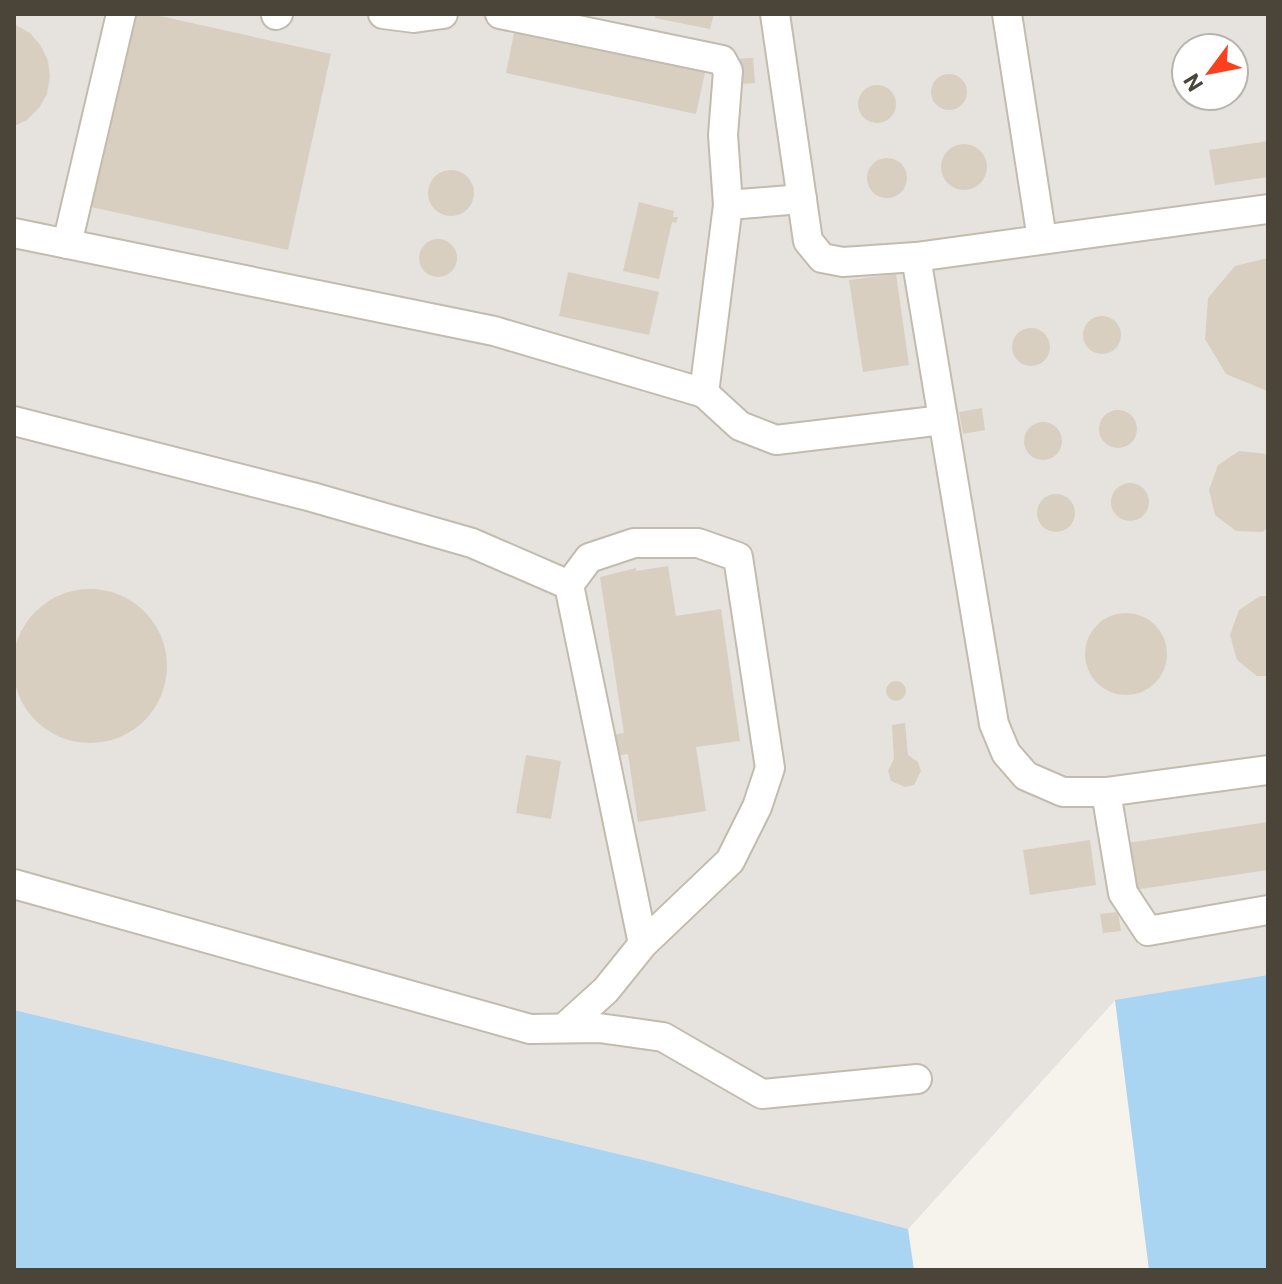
<svg xmlns="http://www.w3.org/2000/svg" width="1282" height="1284" font-family="Roboto,sans-serif">
<rect width="100%" height="100%" fill="#f6f3ec"/>
<path fill="#e6e2dd" fill-rule="evenodd" d="M14,14H1268V975L1115,1001L914,1270L908,1229L652,1162L14,1010ZM1186,48H1234V96H1186Z"/>
<path fill="#a9d4f2" d="M1268,975V1270H14V1010L652,1162L908,1229L1115,1000Z"/>
<path fill="#f6f3ec" d="M1115,1000L1149,1270H914L908,1229Z"/>
<g fill="#d8cfc1">
<path d="M134,14H151L331,54L288,250L91,207Z"/>
<path d="M656,14H714L710,29L655,18Z"/>
<path d="M14,24L30,33L41,46L48,61L50,77L47,94L39,108L27,120L14,126Z"/>
<path d="M515,28L706,68L696,114L506,73Z"/>
<path d="M753,58L755,83L739,84L733,59Z"/>
<circle cx="949" cy="92" r="18"/>
<circle cx="877" cy="104" r="19"/>
<path d="M1268,141V177L1215,185L1209,150Z"/>
<circle cx="964" cy="167" r="23"/>
<circle cx="887" cy="178" r="20"/>
<circle cx="451" cy="193" r="23"/>
<path d="M639,202L674,211L673,217H678L676,223L672,222L659,279L623,271Z"/>
<circle cx="438" cy="258" r="19"/>
<path d="M1268,258V389L1265,390L1226,374L1205,339L1208,298L1235,266Z"/>
<path d="M568,272L659,292L649,335L559,316Z"/>
<path d="M896,274L909,365L863,372L849,280Z"/>
<circle cx="1102" cy="335" r="19"/>
<circle cx="1031" cy="347" r="19"/>
<path d="M982,408L985,430L963,434L959,412Z"/>
<circle cx="1118" cy="429" r="19"/>
<circle cx="1043" cy="441" r="19"/>
<path d="M1239,451L1268,454V528L1262,532L1236,531L1215,515L1209,490L1218,465Z"/>
<circle cx="1130" cy="502" r="19"/>
<circle cx="1056" cy="513" r="19"/>
<path d="M668,566L676,616L721,609L740,741L696,747L706,811L638,822L628,754L616,756L613,735L624,733L600,577L636,568V571Z"/>
<circle cx="90" cy="666" r="77"/>
<path d="M1260,596H1268V676H1257L1237,660L1230,635L1239,610Z"/>
<circle cx="1126" cy="654" r="41"/>
<circle cx="896" cy="691" r="10"/>
<path d="M905,723L908,755L918,762L921,771L914,785L905,787L891,781L888,771L894,759L892,725Z"/>
<path d="M526,755L561,761L551,819L516,813Z"/>
<path d="M1268,822V870L1134,890L1127,843Z"/>
<path d="M1090,840L1096,885L1030,895L1023,850Z"/>
<path d="M1118,912L1121,931L1103,933L1100,914Z"/>
</g>
<g fill="none" stroke-linecap="round" stroke-linejoin="round">
<defs>
<g id="minor">
<path d="M383,14L414,18L443,14"/>
<path d="M500,14L722,60L728,71L723,135L728,205"/>
<path d="M775,14L808,241L822,258L843,262L916,257"/>
<path d="M1007,14L1042,239"/>
<path d="M276,15L278,14"/>
<path d="M802,199L728,205L704,393L740,426L776,440L943,420"/>
<path d="M1268,209L916,257L994,724L1006,753L1026,776L1063,792H1106L1268,770"/>
<path d="M14,233L494,331L704,393"/>
<path d="M67,244L121,14"/>
<path d="M14,421L312,497L472,543L569,585"/>
<path d="M1106,792L1123,893L1148,931L1268,910"/>
<path d="M14,884L530,1029L599,1028L663,1037L762,1094L917,1079"/>
<path d="M564,1028L606,990L643,944L569,585L589,558L634,543H698L738,557L770,768L757,807L730,861L643,944"/>
</g>
</defs>
<use href="#minor" stroke="#c2bbae" stroke-width="32"/>
<use href="#minor" stroke="#fff" stroke-width="28"/>
</g>
<rect width="1282" height="1284" fill="none" stroke="#4b4439" stroke-width="32"/>
<g transform="translate(1210 72) rotate(238)"><circle r="38" fill="#ffffff" stroke="#b7b4b0" stroke-width="2"/>
<path d="M0-6L14 30L0 20L-14 30Z" fill="#fc3f1d"/>
<text y="-12" font-size="22" font-weight="bold" text-anchor="middle" fill="#4b4439">N</text>
</g>
</svg>
